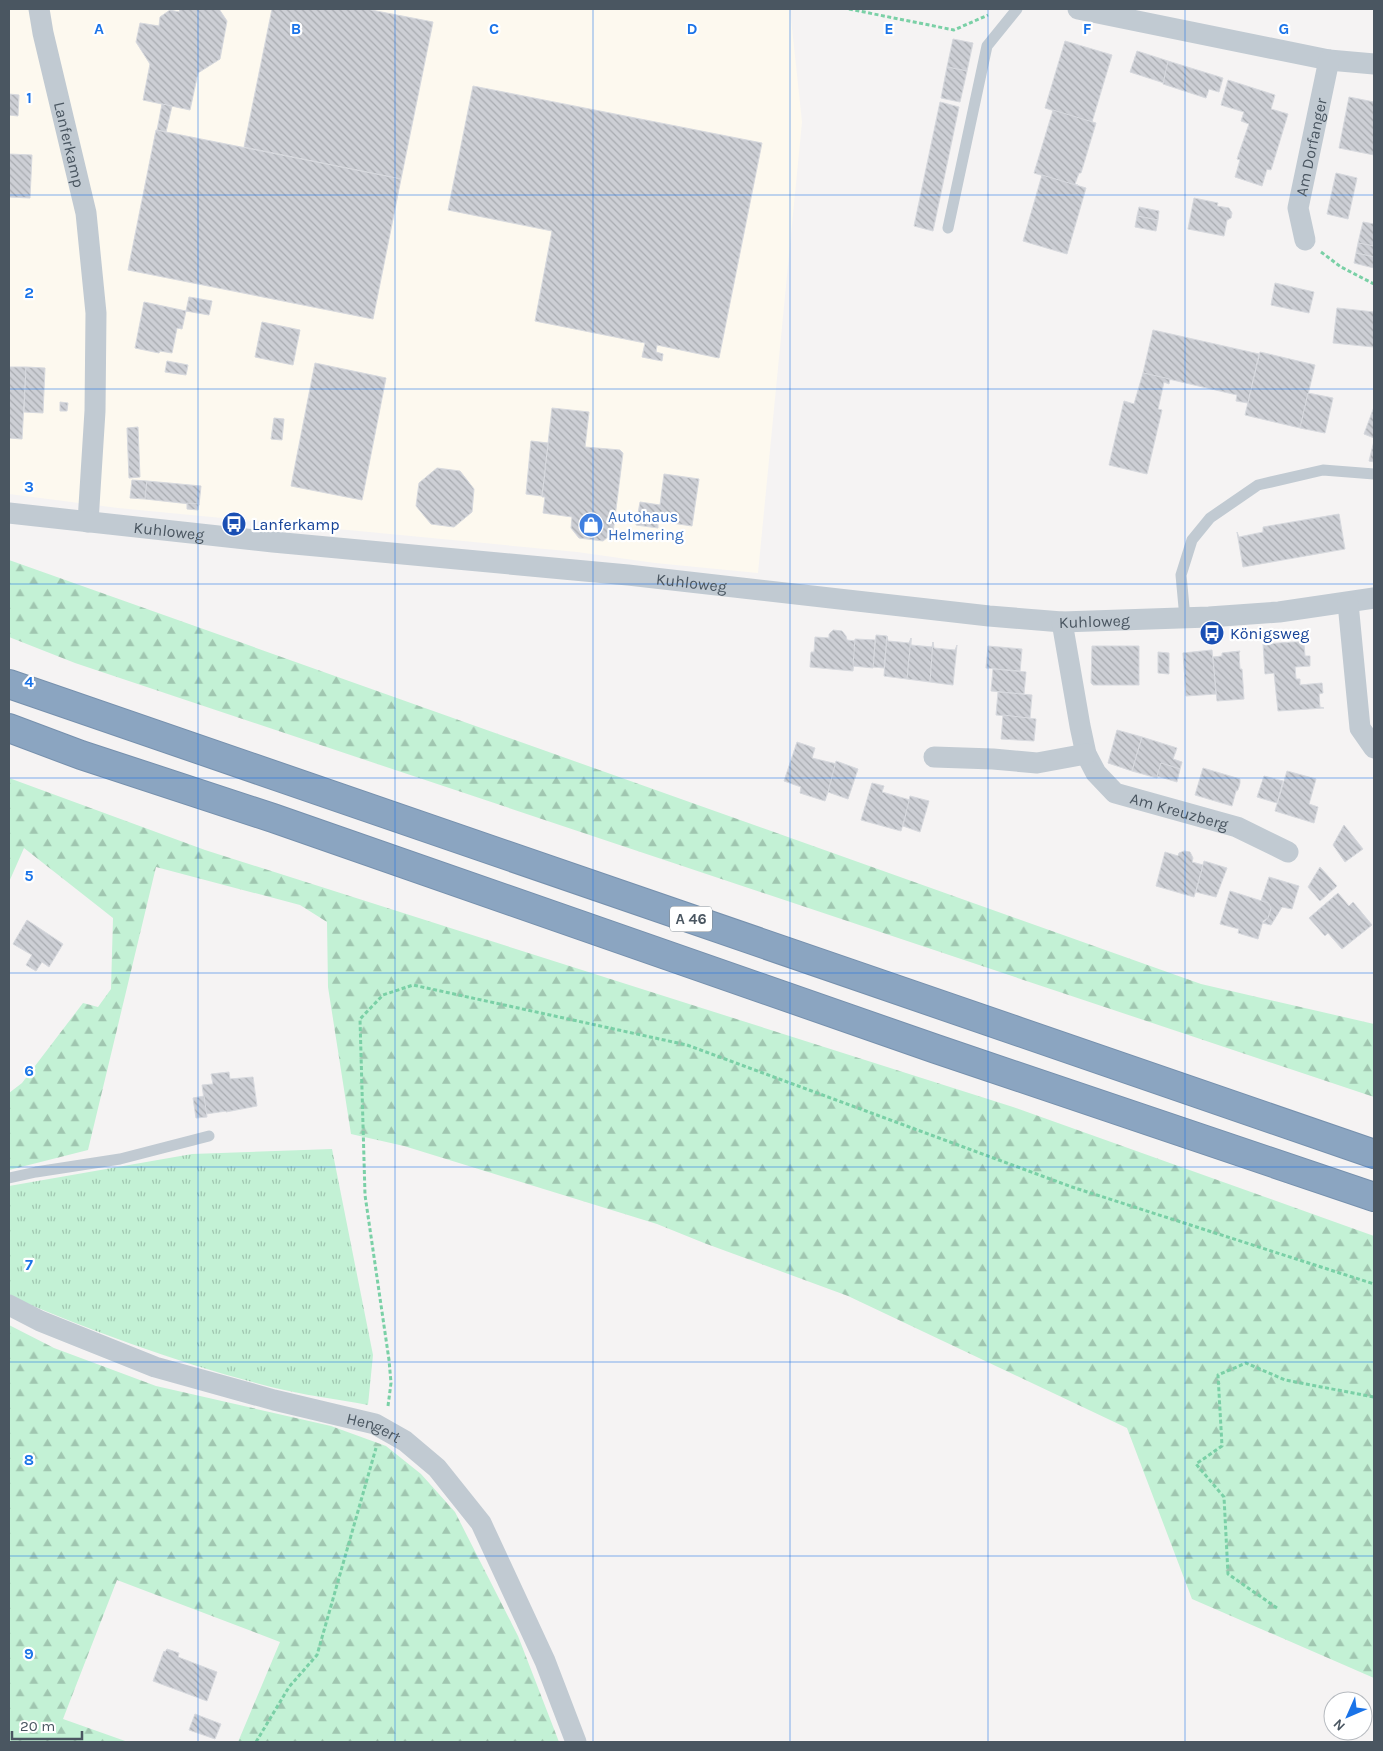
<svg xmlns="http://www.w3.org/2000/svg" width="1383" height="1751" font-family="Karla,sans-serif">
<defs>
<pattern id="grass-tufts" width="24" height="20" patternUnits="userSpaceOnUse" patternTransform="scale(1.25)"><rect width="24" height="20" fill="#c3f1d5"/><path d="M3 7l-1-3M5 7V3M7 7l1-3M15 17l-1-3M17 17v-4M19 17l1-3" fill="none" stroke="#a0c6b0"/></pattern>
<pattern id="forest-firs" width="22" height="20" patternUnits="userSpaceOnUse" patternTransform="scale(1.25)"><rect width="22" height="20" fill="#c3f1d5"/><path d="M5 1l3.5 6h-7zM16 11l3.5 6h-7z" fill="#a0c6b0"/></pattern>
<pattern id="building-back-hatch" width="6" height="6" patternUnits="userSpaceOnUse" patternTransform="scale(1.25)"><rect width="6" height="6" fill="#cdcfd5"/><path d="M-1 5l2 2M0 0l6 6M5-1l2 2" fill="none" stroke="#a8abb0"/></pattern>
</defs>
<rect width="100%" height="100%" fill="#f5f3f3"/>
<path fill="#fdf9ef" d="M9,9H790L802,122L758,573L655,563L577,552L118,508L9,494Z"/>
<path fill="url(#grass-tufts)" d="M332,1149L373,1355L368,1405C336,1399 303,1395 271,1387C181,1364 94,1332 9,1296V1186L192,1154Z"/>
<g fill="url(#forest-firs)">
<path d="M9,560L1201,984L1374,1024V1097L75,663L9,637Z"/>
<path d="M9,778L205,850L1013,1107L1374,1236V1678L1192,1599L1127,1428L848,1296L704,1243L657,1224L404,1146L351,1134L328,987L327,922L300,905L156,867L88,1150L9,1170V1093L22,1083L83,1003L98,1007L111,989L113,918L24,848L9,882Z"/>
<path d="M9,1325L54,1348L156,1386L331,1426L386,1446L421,1474L455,1512L518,1636L559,1742H238L280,1642L117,1580L63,1719L128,1742H9Z"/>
</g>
<g fill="url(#building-back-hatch)" stroke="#d7d9de">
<path d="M180,9H219L227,21L220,59L198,73L190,110L143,100L150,64L136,42L140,23L159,26L160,17L170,10L179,12Z"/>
<path d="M272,9H366L433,22L401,179L244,147Z"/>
<path d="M953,39L973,43L967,71L947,67Z"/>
<path d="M1065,41L1112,55L1092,122L1045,108Z"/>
<path d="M1137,51L1168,61L1164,83L1130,72Z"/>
<path d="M1168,61L1223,78L1219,92L1209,89L1206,98L1163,84Z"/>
<path d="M947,67L967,71L960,102L941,98Z"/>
<path d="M1228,80L1275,95L1271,109L1288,114L1271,170L1267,169L1262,186L1235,177L1240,160L1237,159L1249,124L1241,121L1244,112L1221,105Z"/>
<path d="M473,86L762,143L719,358L657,345L656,352L663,354L662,361L642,357L645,343L535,321L552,231L448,210Z"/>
<path d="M9,94L19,95L18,116L9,115Z"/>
<path d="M1349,97L1374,102V155L1339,148Z"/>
<path d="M940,102L959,107L933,231L914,226Z"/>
<path d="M162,104L172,106L166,132L157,130Z"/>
<path d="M1053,110L1096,123L1081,173H1079L1075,184L1078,185V186L1034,173Z"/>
<path d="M156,130L401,179L373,319L128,270Z"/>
<path d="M9,154L32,155L30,198L9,197Z"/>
<path d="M1336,173L1357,178L1348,219L1327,214Z"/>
<path d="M1042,175L1086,188L1067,254L1023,241Z"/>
<path d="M1194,198L1218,203L1217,206L1229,208L1232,213L1231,218L1227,220L1224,236L1188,229Z"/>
<path d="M1139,207L1159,211L1158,220L1137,216Z"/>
<path d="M1137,216L1158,220L1156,231L1135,227Z"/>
<path d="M1363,222L1374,224V246L1358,243Z"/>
<path d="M1358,243L1374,246V257L1356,253Z"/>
<path d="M1356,253L1374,257V268L1354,263Z"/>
<path d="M1275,283L1314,292L1309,313L1271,305Z"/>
<path d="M189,297L212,301L209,315L186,311Z"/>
<path d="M144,302L186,311L182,329L177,328L172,353L160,351L159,353L135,348Z"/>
<path d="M1337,308L1374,312V347L1333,343Z"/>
<path d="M262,322L300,330L293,365L255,357Z"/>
<path d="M1153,330L1259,354L1248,403L1236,401L1237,395L1143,373Z"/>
<path d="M1260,352L1315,365L1300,428L1245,415Z"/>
<path d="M167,361L188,365L186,375L165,372Z"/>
<path d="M315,363L386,378L362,500L291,486Z"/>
<path d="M9,367H26L22,439L9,438Z"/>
<path d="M26,367L45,368L43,413L24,412Z"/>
<path d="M1143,373L1170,379L1169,384L1164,382L1158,409L1162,410L1147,474L1109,465L1124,401L1134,404Z"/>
<path d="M1308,393L1333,398L1325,433L1300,428Z"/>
<path d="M60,402L68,403L67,411H60Z"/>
<path d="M1374,407V438L1364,434Z"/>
<path d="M552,408L589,412L585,447L620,450L623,453L613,533L603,541L579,538L571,528L572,517L543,513L545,497H542Z"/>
<path d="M274,418L284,419L282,440L271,439Z"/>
<path d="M138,427L140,477L129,478L127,428Z"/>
<path d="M531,441L548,443L542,496L526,494Z"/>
<path d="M1374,441V462L1369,461Z"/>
<path d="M437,468L460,471L474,489L472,512L454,527L431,524L416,506L419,483Z"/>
<path d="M664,474L699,479L692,526L658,521V528L636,525L640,502L660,505Z"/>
<path d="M132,480L147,481L145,499L130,498Z"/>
<path d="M147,481L201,486L199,505L145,499Z"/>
<path d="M187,503L199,504L198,510L187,509Z"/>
<path d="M1339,514L1345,549L1243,567L1237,532L1239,537L1263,532V527Z"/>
<path d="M833,630L842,631L846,636L847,640L856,641L853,671L810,667L811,652H814L815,637L829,638V634Z"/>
<path d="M876,635L887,636L884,668L873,667Z"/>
<path d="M887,636L888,641L909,643L911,638L907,679L884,676Z"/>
<path d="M911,638V645L932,647L933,642L930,682L907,679Z"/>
<path d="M855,639L875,640L873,668L853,666Z"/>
<path d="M1309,641L1304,643L1305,656H1310V666L1295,667L1296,679H1300V685L1322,683L1323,693L1319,694L1320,707L1324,708L1278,711L1274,673L1265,674L1263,644Z"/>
<path d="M933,642L934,648L955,650L957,645L953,685L930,682Z"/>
<path d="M988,646L1022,649L1020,671L986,668Z"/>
<path d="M1092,646H1139V685H1093L1091,683Z"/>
<path d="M1212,650L1216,694L1186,696L1183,653Z"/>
<path d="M1240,651L1239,653L1240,669H1242L1244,699L1217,701L1213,657L1222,656V653Z"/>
<path d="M1158,652L1169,653V674L1158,673Z"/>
<path d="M993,669L1026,672L1024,694L991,691Z"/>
<path d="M998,692L1032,695L1030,718L996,715Z"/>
<path d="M1003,715L1036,719L1034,741L1001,739Z"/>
<path d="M1117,730L1142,737L1132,771L1108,763Z"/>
<path d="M1142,737L1177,748L1173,759L1182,762L1180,769L1161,763L1157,778L1132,771Z"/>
<path d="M797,742L815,748L812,758L837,764L825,801L800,793L801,787L784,781Z"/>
<path d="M836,761L858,769L848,799L828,792Z"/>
<path d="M1161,763L1180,769L1177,782L1157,776Z"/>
<path d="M1203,768L1240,779V783L1238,790L1236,791L1232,806L1195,795Z"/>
<path d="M1287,771L1316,779L1309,804L1318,807L1314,823L1275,811Z"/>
<path d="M1264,776L1283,781L1277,803L1257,797Z"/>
<path d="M872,783L884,786L882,792L910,800L901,831L861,820Z"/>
<path d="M910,796L929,801L920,832L903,826Z"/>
<path d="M1344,825L1363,849L1345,862L1333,845Z"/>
<path d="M1184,851L1190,852L1193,858L1192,862L1203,865L1194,897L1156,886L1165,852L1178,856L1179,853Z"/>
<path d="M1204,861L1227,868L1216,897L1196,892Z"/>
<path d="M1320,867L1337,886L1320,901L1308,887Z"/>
<path d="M1269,877L1299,886L1292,909L1282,907L1271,925L1263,923L1268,918L1271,908L1268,903L1261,901Z"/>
<path d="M1230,891L1268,903L1271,908L1268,918L1263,921L1258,939L1238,933L1239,929L1220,924Z"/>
<path d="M1338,893L1349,906L1353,902L1372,925L1342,949L1328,933L1325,936L1309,918Z"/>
<path d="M27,920L63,944L49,967L42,962L36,971L26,965L32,955L13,944Z"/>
<path d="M229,1072L230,1079L253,1077L257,1106L226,1112V1111L206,1114L202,1085L213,1084L211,1074Z"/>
<path d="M204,1096L207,1117L196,1118L193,1098Z"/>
<path d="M167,1649L179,1653L178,1657L217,1672L207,1701L153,1681L164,1651L165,1652Z"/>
<path d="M195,1714L221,1724L215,1739L189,1730Z"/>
</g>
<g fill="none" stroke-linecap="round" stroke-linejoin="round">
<defs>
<g id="motorway">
<path d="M9,684L1374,1154"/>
<path d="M9,728L81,755L273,818L936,1049L1374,1197"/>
</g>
</defs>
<use href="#motorway" stroke="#7690ad" stroke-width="30"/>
<g stroke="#7ad0a6" stroke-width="3" stroke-dasharray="4 2.5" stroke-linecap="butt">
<path d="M849,9L954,30L988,15"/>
<path d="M1321,252L1341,267L1374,284"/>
<path d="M388,1406L391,1383L389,1360L365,1195L360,1019L383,995L413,985L687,1045L1072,1187L1374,1284"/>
<path d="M1277,1608L1228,1574L1224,1497L1196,1464L1222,1446L1218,1375L1246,1363L1285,1380L1374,1397"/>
<path d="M256,1742L289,1687L317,1655L376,1448"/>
</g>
<g stroke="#c1cad2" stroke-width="11">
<path d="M948,228L987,46L1017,9"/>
<path d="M1185,618L1181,575L1192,540L1210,518L1258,485L1323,470L1374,474"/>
<path d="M9,1178L36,1172L120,1159L209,1136"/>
</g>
<g stroke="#c1cad2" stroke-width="21">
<path id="s1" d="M39,9L43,33L86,213L96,313L95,411L88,522"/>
<path d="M1078,9L1329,60L1374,64"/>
<path id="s2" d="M1305,240L1298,208L1329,60"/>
<path id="s3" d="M9,513L273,542L628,575L989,616L1062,622L1209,617L1279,612L1374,598"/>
<path d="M1348,603L1360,728L1374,748"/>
<path id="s4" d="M1062,622L1080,726L1086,754L1096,773L1115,793L1237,827L1288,852"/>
<path d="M934,757L993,759L1037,763L1086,754"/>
<path id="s5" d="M9,1305L40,1321L155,1367L274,1400L375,1424L405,1441L437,1468L481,1523L545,1661L576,1742"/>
</g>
<use href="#motorway" stroke="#8ba5c1" stroke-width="28"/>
</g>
<path fill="none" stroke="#1a73e8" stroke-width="1" stroke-opacity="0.55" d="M198,9V1742M395,9V1742M593,9V1742M790,9V1742M988,9V1742M1185,9V1742M9,195H1374M9,389H1374M9,584H1374M9,778H1374M9,973H1374M9,1167H1374M9,1362H1374M9,1556H1374"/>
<defs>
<symbol id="bus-disc" viewBox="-11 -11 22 22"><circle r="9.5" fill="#1a4fb4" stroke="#fff"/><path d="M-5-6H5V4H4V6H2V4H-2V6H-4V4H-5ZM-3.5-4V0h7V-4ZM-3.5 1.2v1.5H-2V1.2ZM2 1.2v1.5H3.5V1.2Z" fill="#fff"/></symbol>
<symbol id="shop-disc" viewBox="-11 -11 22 22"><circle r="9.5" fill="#3f7fe0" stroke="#fff"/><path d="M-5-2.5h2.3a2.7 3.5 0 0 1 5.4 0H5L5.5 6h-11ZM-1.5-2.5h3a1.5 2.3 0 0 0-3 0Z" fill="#fff"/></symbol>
</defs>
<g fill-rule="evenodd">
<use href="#bus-disc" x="220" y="510" width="28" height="28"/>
<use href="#shop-disc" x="577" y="511" width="28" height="28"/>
<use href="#bus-disc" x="1198" y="619" width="28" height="28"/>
</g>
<g text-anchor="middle" stroke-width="4.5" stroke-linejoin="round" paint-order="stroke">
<rect fill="#fff" stroke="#808990" stroke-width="1" x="670" y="906.5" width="42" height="25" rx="4"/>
<g font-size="15" font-weight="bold" fill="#4a5661">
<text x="691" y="924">A 46</text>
</g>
<g font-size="16" fill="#4a5661" stroke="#fff">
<text dy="6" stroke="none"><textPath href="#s1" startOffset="139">Lanferkamp</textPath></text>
<text dy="6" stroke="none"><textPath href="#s2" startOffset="95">Am Dorfanger</textPath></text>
<text dy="6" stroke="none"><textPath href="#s3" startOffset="161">Kuhloweg</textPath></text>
<text dy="6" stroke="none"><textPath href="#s3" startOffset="686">Kuhloweg</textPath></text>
<text dy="6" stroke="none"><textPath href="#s3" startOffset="1091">Kuhloweg</textPath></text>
<text dy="6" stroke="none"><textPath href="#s4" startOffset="250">Am Kreuzberg</textPath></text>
<text dy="6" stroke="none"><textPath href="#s5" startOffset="386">Hengert</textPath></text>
</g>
<g font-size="16" fill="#366cbe" stroke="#fff" text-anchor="start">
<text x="608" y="522">Autohaus<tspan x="608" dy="18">Helmering</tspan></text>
</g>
<g font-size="16" fill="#164399" stroke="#fff" text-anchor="start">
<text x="252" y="530">Lanferkamp</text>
<text x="1230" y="639">Königsweg</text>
</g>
</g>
<g font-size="16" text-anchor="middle" font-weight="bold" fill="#1a73e8" stroke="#fff" stroke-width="4.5" stroke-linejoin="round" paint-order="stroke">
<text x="99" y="34">A</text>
<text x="296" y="34">B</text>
<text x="494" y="34">C</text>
<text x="692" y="34">D</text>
<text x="889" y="34">E</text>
<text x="1087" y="34">F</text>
<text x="1284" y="34">G</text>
<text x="29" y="103">1</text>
<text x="29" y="298">2</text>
<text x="29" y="492">3</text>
<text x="29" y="687">4</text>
<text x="29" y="881">5</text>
<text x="29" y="1076">6</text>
<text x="29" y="1270">7</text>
<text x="29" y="1465">8</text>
<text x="29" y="1659">9</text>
</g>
<rect width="1383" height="1751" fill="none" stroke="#4a5661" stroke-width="20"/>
<g transform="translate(1348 1716) rotate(225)"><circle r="24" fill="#ffffff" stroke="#b7bbc0"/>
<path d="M0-4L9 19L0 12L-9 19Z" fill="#1a73e8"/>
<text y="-8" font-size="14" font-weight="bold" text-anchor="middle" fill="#4a5661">N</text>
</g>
<path d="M12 1731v8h70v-8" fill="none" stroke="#4a5661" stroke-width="2.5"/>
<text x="20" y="1731" font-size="15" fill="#4a5661" stroke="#ffffff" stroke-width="4" paint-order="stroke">20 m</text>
</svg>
